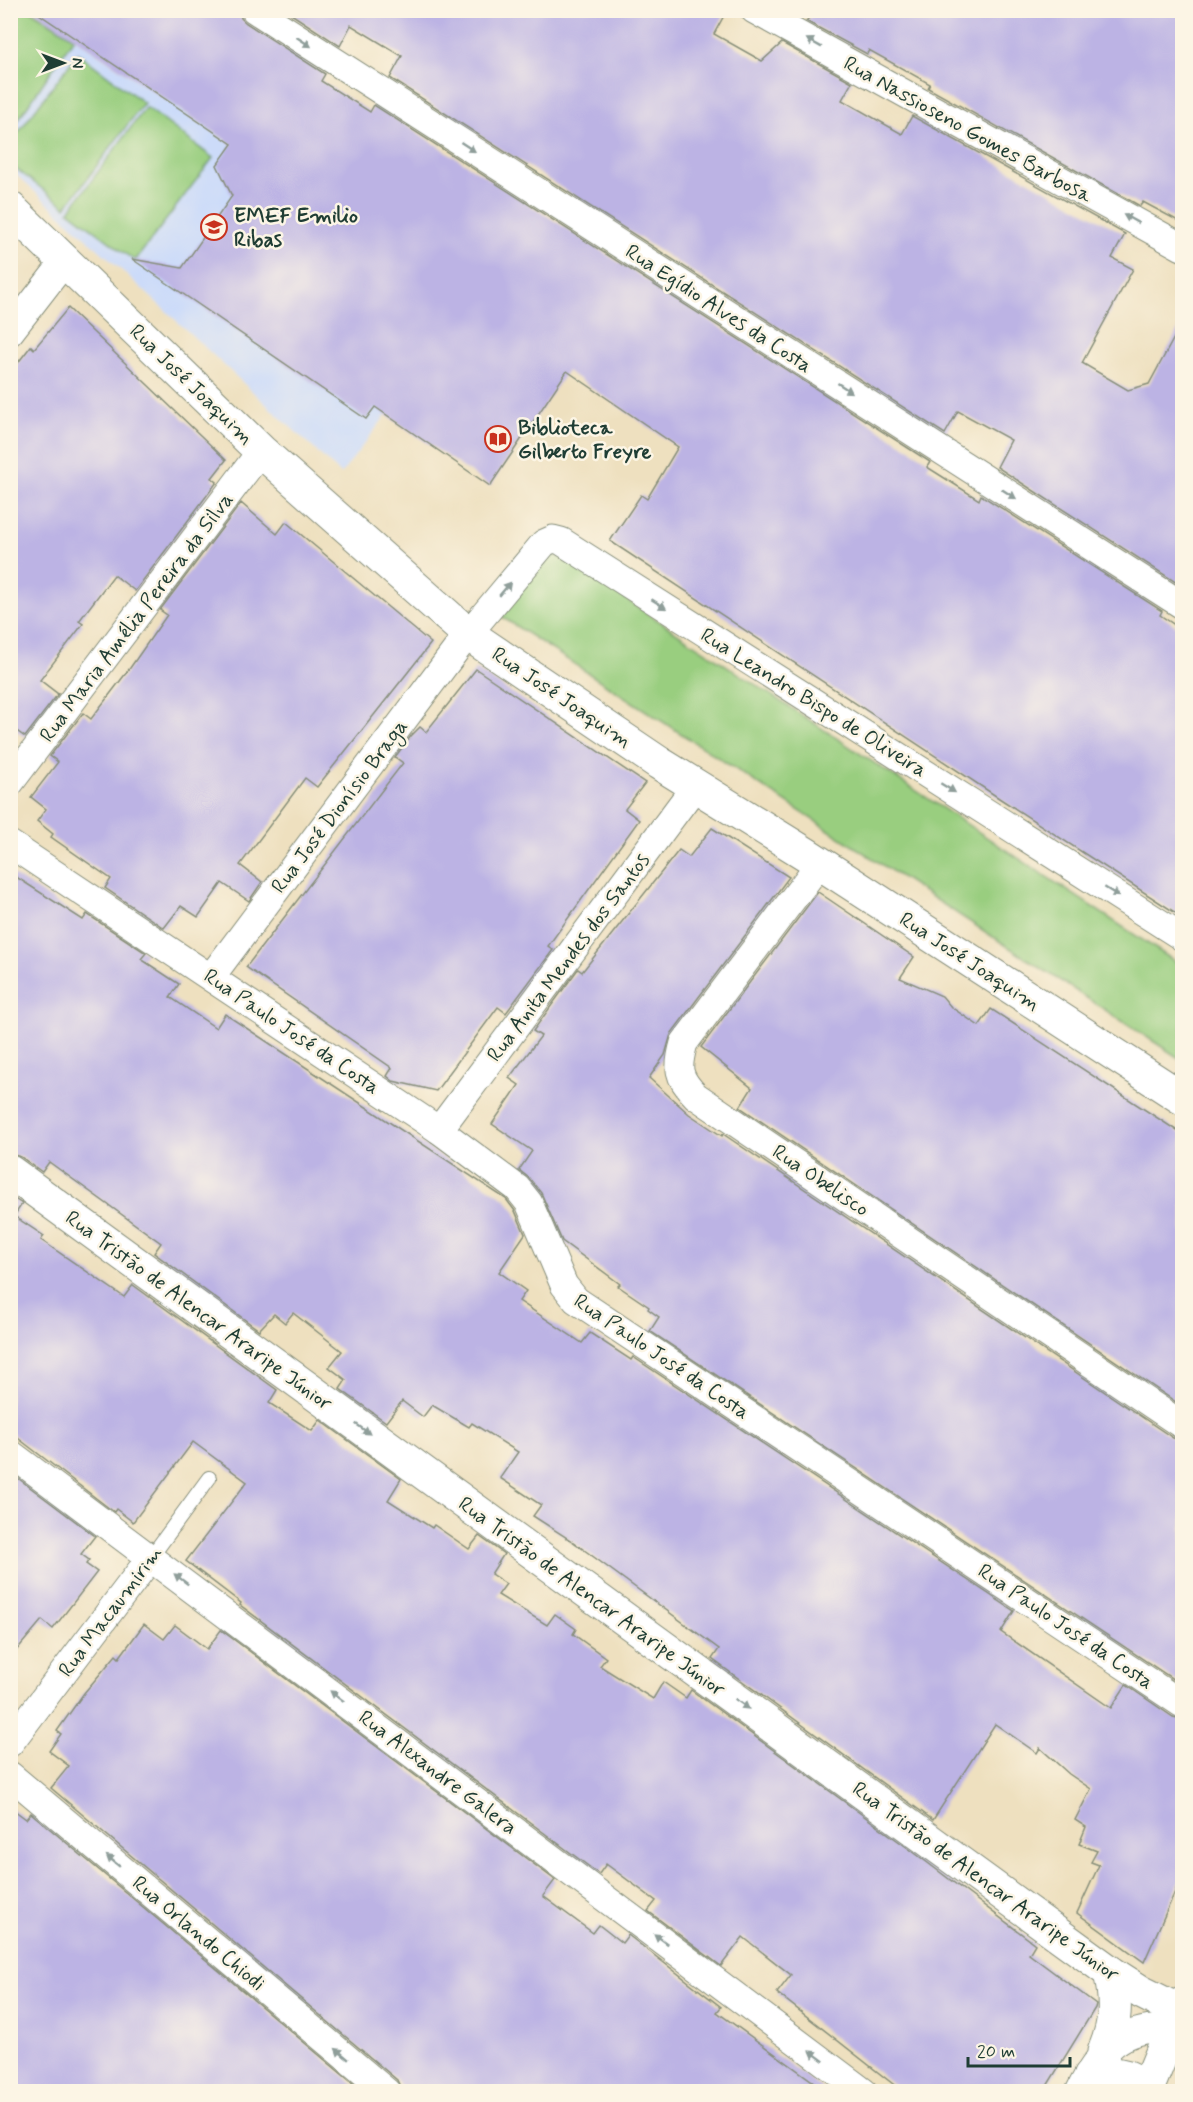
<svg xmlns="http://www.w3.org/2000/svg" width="1193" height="2102" font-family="Mynerve,sans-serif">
<rect width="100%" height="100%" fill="#fcf5e5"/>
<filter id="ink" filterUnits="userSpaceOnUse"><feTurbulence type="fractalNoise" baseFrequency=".0167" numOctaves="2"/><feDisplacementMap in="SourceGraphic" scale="12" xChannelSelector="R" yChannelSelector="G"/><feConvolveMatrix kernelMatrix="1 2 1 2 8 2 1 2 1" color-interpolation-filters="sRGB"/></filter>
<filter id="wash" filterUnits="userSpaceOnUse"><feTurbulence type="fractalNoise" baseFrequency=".008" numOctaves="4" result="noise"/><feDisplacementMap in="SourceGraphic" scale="24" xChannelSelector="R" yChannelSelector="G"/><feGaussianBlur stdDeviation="1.35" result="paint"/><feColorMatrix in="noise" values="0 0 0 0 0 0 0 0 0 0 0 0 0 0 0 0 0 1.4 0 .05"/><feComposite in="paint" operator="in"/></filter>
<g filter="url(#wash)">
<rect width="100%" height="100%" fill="#eee0bf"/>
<path fill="#ccdbf9" d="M74,38L470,306L341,474L138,285L11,170V130Z"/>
<g fill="#99ce7f" stroke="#5c865a" stroke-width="1.5">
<path d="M11,10L32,11L74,38L11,130Z"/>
<path d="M78,53L144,103L66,207L11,165V142Z"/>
<path d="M146,107L213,158L135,261L69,211Z"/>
<path d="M551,555L562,557L1182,966V1060L502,617L539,558Z"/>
</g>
<g id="blocks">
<g fill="#bcb3e4">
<path d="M33,10H239L241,18L246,23L325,74L321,81L370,112L374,105L930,462L927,467L954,484L979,500L981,495L1162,611L1160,615L1182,630V917L1002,800L610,541L641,495L647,499L678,447L567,371L490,486L375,407L366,419L132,259L182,268L232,196L217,165L232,144Z"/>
<path d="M285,10H727L714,34L762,61L782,43L852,82L842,100L902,134L912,116L1125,234L1112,258L1133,269L1082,363L1128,390L1149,384L1182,323V574L1177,583L997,467L1011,440L958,411L945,434L390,78L402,56L351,25L340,46Z"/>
<path d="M817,10H1182V223L1143,202L1140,206L928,88L930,84L869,50L867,54L806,21Z"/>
<path d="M68,308L226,460L212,478L217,482L135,591L114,575L79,621L83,624L40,680L58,694L25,737L10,726V373L31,346L34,349Z"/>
<path d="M241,503L277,534L286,522L431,643L317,787L305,778L240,865L262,882L249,901L222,883L198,917L181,906L164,928L105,888L111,879L51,837L53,834L37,821L46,809L31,797L58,762L50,756L83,713L91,719L130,668L167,615L160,610Z"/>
<path d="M476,669L645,783L625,809L639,820L548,946L553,950L506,1013L498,1007L436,1091L393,1081L387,1076L392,1068L246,967L403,763L395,757L411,736L420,727L426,732Z"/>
<path d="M712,828L789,877L671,1034L665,1055L649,1078L689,1114L722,1136L723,1134L1173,1438L1182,1440V1685L650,1331L659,1317L648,1309L649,1307L618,1286L620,1284L562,1241L541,1193L529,1178L519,1170L532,1151L492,1124L519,1085L509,1078L541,1036L533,1031L578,969L582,972L679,850L689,857Z"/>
<path d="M10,873L83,920L87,914L146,953L141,959L179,984L170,997L216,1028L225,1014L506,1199L515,1211L525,1234L499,1272L526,1291L519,1301L582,1343L590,1333L631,1360L633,1357L1014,1611L1001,1632L1111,1708L1126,1685L1173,1717L1182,1719V1876L1144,1962L1077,1913L1099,1865L1091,1862L1097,1851L1079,1844L1086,1827L1075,1820L1091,1789L1069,1774L1040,1748L1037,1753L995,1724L933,1820L712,1659L719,1649L572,1541L533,1516L541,1505L500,1478L518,1452L472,1423L469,1427L432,1405L423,1417L402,1401L386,1422L340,1389L346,1380L329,1367L342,1351L293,1313L285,1323L274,1314L259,1330L154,1253L161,1243L49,1162L42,1172L21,1157L10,1154Z"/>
<path d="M818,892L914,957L900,978L942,996L951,1007L979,1026L991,1009L1182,1134V1406L740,1107L752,1088L701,1047Z"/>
<path d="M10,1196L22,1204L14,1216L44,1236L41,1240L124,1297L133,1285L277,1390L269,1403L312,1431L320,1420L401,1479L388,1500L432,1528L434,1525L469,1549L479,1536L504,1554L491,1574L506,1584L498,1595L547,1625L555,1614L576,1629L573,1634L606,1658L600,1666L653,1699L663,1682L686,1698L691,1690L912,1851L1035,1944L1029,1954L1096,2004L1095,2008L1044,2091H902L777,1993L791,1975L743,1937L721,1966L648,1911L656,1901L606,1864L599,1874L240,1605L241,1603L186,1561L247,1482L193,1442L133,1522L116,1509L114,1512L10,1432Z"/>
<path d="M11,1473L95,1536L81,1554L89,1560L86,1564L97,1572L53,1629L42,1620L10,1658Z"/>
<path d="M144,1624L164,1639L175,1625L207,1649L221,1630L555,1880L543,1896L593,1933L599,1925L622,1943L628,1935L721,2007L717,2012L826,2091H402L397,2080L51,1788L69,1766L49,1751L61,1734L57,1731L84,1693L116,1655L119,1658Z"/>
<path d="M10,1807L26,1819L31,1813L362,2091H10Z"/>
</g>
</g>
</g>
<g filter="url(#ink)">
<use href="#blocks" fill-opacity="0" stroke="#868e7a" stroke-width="1.5"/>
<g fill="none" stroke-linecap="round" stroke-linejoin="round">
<defs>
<path id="lane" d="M151,1557L209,1478"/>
<g id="street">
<path d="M255,10L1182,605"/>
<path d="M754,10L1182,247"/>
<path d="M10,332L65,261"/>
<path d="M10,783L261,451"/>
<path d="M10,844L439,1130L517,1188L529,1203L564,1285L576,1300L1182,1704"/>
<path d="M820,863L684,1043C677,1068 677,1077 696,1096L1182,1425"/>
<path d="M211,977L468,634L544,543L553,539L561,541L1182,937"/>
<path d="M439,1130L696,785"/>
<path d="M10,1453L864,2092"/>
<path d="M10,1743L151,1557"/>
<path d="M10,1775L387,2092"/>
<path d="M1088,2074C1113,2070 1128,2068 1148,2087"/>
<path d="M1079,2092C1099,2050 1123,2025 1172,2029"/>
</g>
<g id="secondary">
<path d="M10,208L261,451L468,634L659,763L806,854L1182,1098"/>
<path d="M10,1172L1110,1972L1141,1992L1179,2011"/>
<path d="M1104,2052C1116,2023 1117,2003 1110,1972"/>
<path d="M1146,2092L1182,2004"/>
</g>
</defs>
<use href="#lane" stroke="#868e7a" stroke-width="16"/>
<use href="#street" stroke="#868e7a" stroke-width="29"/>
<use href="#secondary" stroke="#868e7a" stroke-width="35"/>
<use href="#lane" stroke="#fff" stroke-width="14"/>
<use href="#street" stroke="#fff" stroke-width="27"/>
<use href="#secondary" stroke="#fff" stroke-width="33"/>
</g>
<defs><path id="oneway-solid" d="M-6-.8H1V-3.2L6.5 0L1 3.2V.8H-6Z" transform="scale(1.5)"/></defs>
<g fill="#8f9e9a">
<use href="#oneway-solid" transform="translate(304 42) rotate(33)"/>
<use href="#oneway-solid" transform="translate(814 43) rotate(-151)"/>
<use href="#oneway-solid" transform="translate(468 147) rotate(33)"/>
<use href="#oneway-solid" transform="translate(1131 219) rotate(-151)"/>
<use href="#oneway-solid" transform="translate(845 388) rotate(33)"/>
<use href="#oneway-solid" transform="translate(1009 494) rotate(33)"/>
<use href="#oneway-solid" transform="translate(505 589) rotate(-50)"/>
<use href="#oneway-solid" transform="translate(659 604) rotate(32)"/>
<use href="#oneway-solid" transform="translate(948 788) rotate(32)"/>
<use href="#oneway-solid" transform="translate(1112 892) rotate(32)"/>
<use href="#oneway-solid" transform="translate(363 1429) rotate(36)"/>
<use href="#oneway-solid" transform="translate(181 1579) rotate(-143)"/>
<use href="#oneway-solid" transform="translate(337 1696) rotate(-143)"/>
<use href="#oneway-solid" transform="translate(742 1704) rotate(36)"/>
<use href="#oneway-solid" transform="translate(113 1861) rotate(-140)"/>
<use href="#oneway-solid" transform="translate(661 1939) rotate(-143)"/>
<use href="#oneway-solid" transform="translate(342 2054) rotate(-140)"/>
<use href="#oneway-solid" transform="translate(817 2056) rotate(-143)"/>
</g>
</g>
<defs>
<symbol id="school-ring" viewBox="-11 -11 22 22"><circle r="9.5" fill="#fcf5e5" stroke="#c8321e" stroke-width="1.5"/><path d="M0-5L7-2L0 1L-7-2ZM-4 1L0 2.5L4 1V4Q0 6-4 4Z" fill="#c8321e"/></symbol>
<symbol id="library-ring" viewBox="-11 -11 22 22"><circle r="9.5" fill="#fcf5e5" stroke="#c8321e" stroke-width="1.5"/><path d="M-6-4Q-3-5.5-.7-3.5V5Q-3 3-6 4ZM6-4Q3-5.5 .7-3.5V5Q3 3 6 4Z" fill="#c8321e"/></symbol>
</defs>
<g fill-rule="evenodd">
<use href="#school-ring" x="199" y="212" width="30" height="30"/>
<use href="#library-ring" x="483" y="424" width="30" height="30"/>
</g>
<g text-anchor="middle" stroke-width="5" stroke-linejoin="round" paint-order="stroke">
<g font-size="21" fill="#1f3d34" stroke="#fcf5e5">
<text transform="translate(968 129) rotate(29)" y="7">Rua Nassioseno Gomes Barbosa</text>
<text transform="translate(719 308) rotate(33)" y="7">Rua Egídio Alves da Costa</text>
<text transform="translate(192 384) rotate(44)" y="7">Rua José Joaquim</text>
<text transform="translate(136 617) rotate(-53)" y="7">Rua Maria Amélia Pereira da Silva</text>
<text transform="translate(562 697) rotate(34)" y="7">Rua José Joaquim</text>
<text transform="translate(814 702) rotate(32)" y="7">Rua Leandro Bispo de Oliveira</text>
<text transform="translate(339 806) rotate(-53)" y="7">Rua José Dionísio Braga</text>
<text transform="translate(568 957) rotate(-53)" y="7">Rua Anita Mendes dos Santos</text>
<text transform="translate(970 961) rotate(33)" y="7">Rua José Joaquim</text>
<text transform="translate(292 1031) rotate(34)" y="7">Rua Paulo José da Costa</text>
<text transform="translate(821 1180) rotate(34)" y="7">Rua Obelisco</text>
<text transform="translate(199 1310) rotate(36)" y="7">Rua Tristão de Alencar Araripe Júnior</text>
<text transform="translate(662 1356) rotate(34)" y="7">Rua Paulo José da Costa</text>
<text transform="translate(592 1596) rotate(36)" y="7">Rua Tristão de Alencar Araripe Júnior</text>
<text transform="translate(110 1611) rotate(-53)" y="7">Rua Macaumirim</text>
<text transform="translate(1066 1626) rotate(34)" y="7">Rua Paulo José da Costa</text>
<text transform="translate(438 1772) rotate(37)" y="7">Rua Alexandre Galera</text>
<text transform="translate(986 1881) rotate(36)" y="7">Rua Tristão de Alencar Araripe Júnior</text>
<text transform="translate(199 1933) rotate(40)" y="7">Rua Orlando Chiodi</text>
</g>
<g font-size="21" font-weight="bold" fill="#1f3d34" stroke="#fcf5e5" text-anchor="start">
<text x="234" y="222">EMEF Emilio<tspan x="234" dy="24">Ribas</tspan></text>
<text x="518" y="434">Biblioteca<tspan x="518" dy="24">Gilberto Freyre</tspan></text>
</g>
</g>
<rect width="1193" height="2102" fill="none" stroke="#fcf5e5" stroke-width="36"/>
<g transform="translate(63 63) rotate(90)" stroke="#fcf5e5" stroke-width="4.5" paint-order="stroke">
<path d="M0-4.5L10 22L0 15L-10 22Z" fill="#1f3d34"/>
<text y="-9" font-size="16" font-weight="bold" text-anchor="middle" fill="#1f3d34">N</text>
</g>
<path d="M968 2057v9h102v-9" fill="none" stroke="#1f3d34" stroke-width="3"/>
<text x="977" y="2057" font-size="18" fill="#1f3d34" stroke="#fcf5e5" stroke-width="4.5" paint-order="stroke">20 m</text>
</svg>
